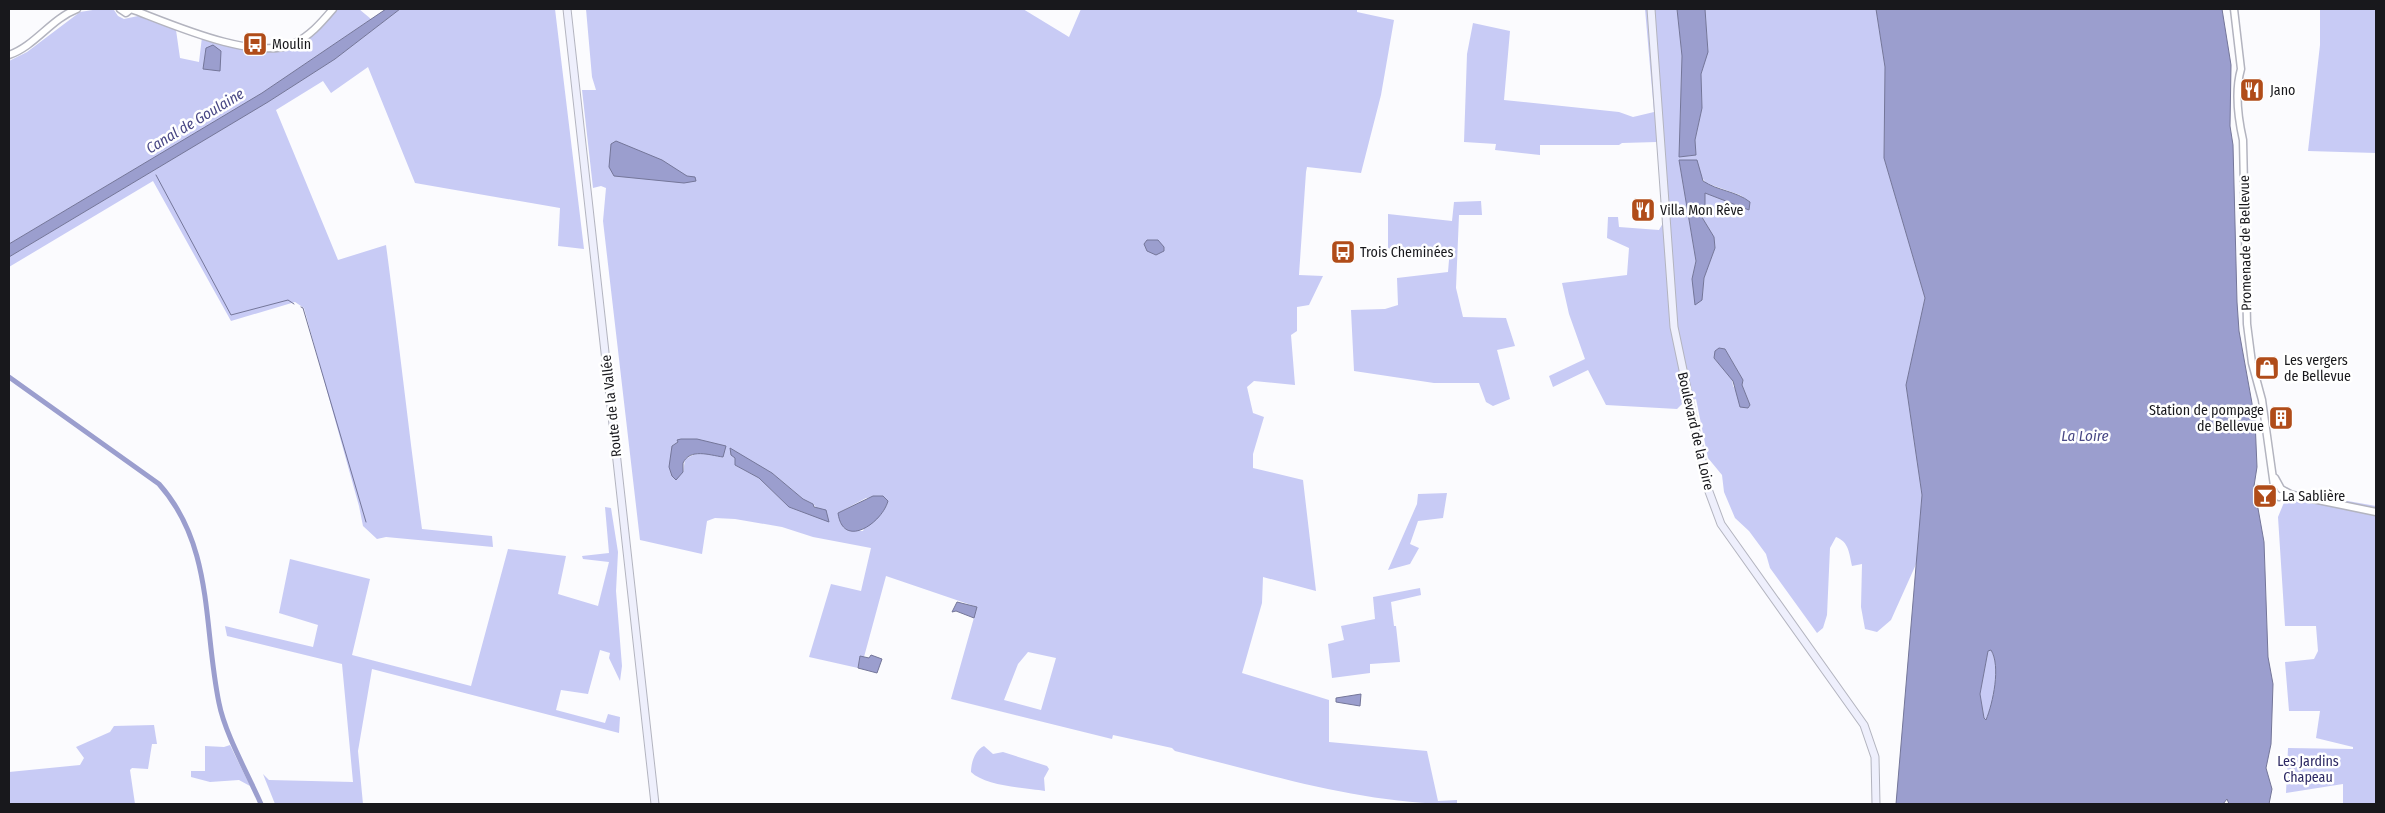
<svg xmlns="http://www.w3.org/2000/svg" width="2385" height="813" font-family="'Fira Sans Condensed',sans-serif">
<rect width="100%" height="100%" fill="#fbfbfe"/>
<g fill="#c8cbf5" fill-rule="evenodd">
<path d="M99,9L114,10L118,16L124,19L138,16L176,30L180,58L199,62L202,37C261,52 295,68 336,9H359L371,19L262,93L9,244V61L27,52L80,12Z"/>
<path d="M400,9H555L584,249L558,246L560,208L415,183L368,67L331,93L323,81L276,110L338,260L386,245C399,340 409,435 422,529L492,536L493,547L386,537L377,539L363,526L359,506L304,308L295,302L231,321L153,181L9,267V257L268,102L335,59Z"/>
<path d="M586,9H1023L1069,37L1081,9H1357V12L1394,20L1381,95L1361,173L1307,167L1306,172L1299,275L1323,276L1309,305L1297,307V331L1291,335L1295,385L1254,381L1247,387L1253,413L1264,417L1253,454V468L1303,480L1316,591L1263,577L1262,603L1242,673L1329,700V742L1427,751L1438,801L1457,800V804C1361,804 1268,774 1175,751L1172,748L1113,735L1112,739L951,699L977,607L886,576L864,657L860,656L858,668L809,657L831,584L861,591L871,548L813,537L782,527L735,519L715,518L707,521L702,554L640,540L603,221L606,188L601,186L593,188L582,90H596L592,77ZM697,439V453L685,459L683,473L672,446L678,442ZM730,449L772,473L803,499L813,504L829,521L789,507L759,478L735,465V458ZM878,497L863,531H851L838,513L866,498ZM1028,652L1056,658L1041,710L1004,700L1018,664Z"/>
<path d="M1645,9H1677L1682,56L1679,157L1696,155L1695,140L1702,108L1701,74L1708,49L1705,9H1876L1885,67L1884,158L1925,298L1906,385L1922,495L1917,562L1891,620L1877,632L1865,629L1861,607L1862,564L1852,566C1849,553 1849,542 1836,537L1830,548L1827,615L1823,628L1817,633L1770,568L1766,554L1749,531L1735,518L1724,492L1722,475L1708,458L1696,399L1684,402L1677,409L1606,405L1588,370L1553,387L1549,376L1585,359L1569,314L1562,283L1627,275L1629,248L1607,238L1608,217H1618L1619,227L1659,230L1663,223L1657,142L1622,143L1619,145H1540V155L1495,150L1496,144L1464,142L1467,54L1473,23L1510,31L1504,100L1619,112L1633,117L1654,112ZM1679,160L1701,176L1706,183L1740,195L1750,202L1749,210L1705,193V206L1700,214L1714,237L1715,248L1704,278L1702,300L1692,279L1696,261ZM1719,348L1725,349L1743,380L1742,385L1750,405L1748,408L1733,386L1732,379L1714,358Z"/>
<path d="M2320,9H2376V153L2308,151L2320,45Z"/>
<path d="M1481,201L1482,215H1459L1456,288L1463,317L1506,318L1515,346L1497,350L1510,399L1493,406L1486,402L1479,383H1434L1354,371L1351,310L1385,309L1398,305L1397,278L1448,272L1450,248L1388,250V214L1452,221L1454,202Z"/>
<path d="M2297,492L2376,506V804H2343V784L2286,793L2288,748L2353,749V747L2316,738L2320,711H2289L2285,662L2314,659L2318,651L2316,626H2285L2278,517L2285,500Z"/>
<path d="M1447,493L1443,518L1418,521L1410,544L1419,548L1410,564L1388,570L1417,504L1418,494Z"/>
<path d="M605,507L611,508L618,552L616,591L622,666L620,681L609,658L610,653L600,650L588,694L561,690L556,710L605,723L608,714L620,717L619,733L372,669L358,751L363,804H275L263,774L269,780L353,782L342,664L227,636L225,626L313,647L318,625L279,613L290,559L370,579L352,655L471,686L508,549L566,556L558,594L598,606L609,562L583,559L582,556L609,553Z"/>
<path d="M1420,588L1421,595L1391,602L1394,626H1396L1400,662L1370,664V673L1332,678L1328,644L1344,640L1341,626L1375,619L1373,597Z"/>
<path d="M1991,650C2001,667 1993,701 1987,720L1984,718L1980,694L1988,651Z"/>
<path d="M154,725L157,744H152L148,769L132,768L130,770L135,804H9V772L80,765L84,758L76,747L110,732L114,726Z"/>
<path d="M230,745L250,786L239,780L210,782L191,777V771H205V746L224,747Z"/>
<path d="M984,746L993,754L1003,752L1047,766L1049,769L1044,778L1045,791C1025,788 985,786 971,772C971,763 975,750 984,746Z"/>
</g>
<g fill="#9b9ece" stroke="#747699" fill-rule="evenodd">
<path d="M386,9H400L335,59L268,102L9,257V244L262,93Z"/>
<path d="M1677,9H1705L1708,52L1701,74L1702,108L1695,140L1696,155L1679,157L1682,56Z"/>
<path d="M1876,9H2222L2231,65L2230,126L2233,145L2237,302L2239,331L2255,420L2257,467L2254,486L2264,542L2268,657L2273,684L2271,744L2266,768L2272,789L2269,804H2229L2227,799L2223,804H1896L1922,495L1906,385L1925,298L1884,158L1885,67ZM1991,650C2001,666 1993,703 1986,720L1984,718L1980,694L1988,651Z"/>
<path d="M213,45L221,51L220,71L203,69L206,48Z"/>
<path d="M616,141L662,160L687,176L695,177L696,181L684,183L614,176L609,167L611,144Z"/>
<path d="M1679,160H1697L1703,181C1718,191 1736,191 1750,202L1749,210L1705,193V207L1700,214L1714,237L1715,248L1704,278L1702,300L1695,305L1692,279L1696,261Z"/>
<path d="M1147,240H1158L1164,247V251L1156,255L1147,251L1144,244Z"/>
<path d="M1719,348L1725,349L1743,380L1742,385L1750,405L1748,408L1740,407L1733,381L1714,358L1715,351Z"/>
<path d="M681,439H697L726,446L723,457C709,455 690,448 683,463V472L676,480L672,476L669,467L672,446L678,442L677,440Z"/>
<path d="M730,448L772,473L803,499L813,504L814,507L826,510L829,522L789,507L759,478L735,465V458L731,455Z"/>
<path d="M873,496H883L888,501C882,523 843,550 838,513Z"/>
<path d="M957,602L977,607L974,618L956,611L952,612Z"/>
<path d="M871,655L882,659L877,673L858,668L860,656L869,658Z"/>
<path d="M1361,694L1360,706L1336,702V698Z"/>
</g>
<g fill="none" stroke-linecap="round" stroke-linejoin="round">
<g stroke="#747699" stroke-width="1">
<path d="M156,175L231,315L288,300L294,304"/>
<path d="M301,307L303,308L366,522"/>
</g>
<path stroke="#9b9ece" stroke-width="5" d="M9,377L159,484C214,546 203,626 219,703C225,734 248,774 261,804"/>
<defs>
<g id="tertiary">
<path d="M120,9L126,13L131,9"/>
<path d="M131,9C171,24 253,61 293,44C310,36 321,23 333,9"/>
<path d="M2234,9L2241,69C2235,90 2238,118 2243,140L2247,324L2252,363L2262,400L2275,493L2279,497L2283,495"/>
<path d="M9,55C35,46 51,19 77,9"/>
<path d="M2275,478L2281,489L2292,495"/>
<path d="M2283,495H2293L2376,512"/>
</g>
<g id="secondary">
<path d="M567,9L655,804"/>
<path d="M1651,9L1674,327L1708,489L1721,524L1864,725L1875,757L1876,804"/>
</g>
</defs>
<use href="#tertiary" stroke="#b3b4bf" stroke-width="9"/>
<use href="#secondary" stroke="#b3b4bf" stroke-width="9"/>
<use href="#tertiary" stroke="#fff" stroke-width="6"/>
<use href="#secondary" stroke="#eeeffc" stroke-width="7"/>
</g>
<defs>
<symbol id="bus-square" viewBox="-11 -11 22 22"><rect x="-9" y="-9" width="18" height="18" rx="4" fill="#b04c19" stroke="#fff"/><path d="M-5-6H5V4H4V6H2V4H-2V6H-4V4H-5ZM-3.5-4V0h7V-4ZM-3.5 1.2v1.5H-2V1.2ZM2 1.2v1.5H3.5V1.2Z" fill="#fff"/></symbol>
<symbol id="restaurant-square" viewBox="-11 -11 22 22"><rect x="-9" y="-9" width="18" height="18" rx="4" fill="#b04c19" stroke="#fff"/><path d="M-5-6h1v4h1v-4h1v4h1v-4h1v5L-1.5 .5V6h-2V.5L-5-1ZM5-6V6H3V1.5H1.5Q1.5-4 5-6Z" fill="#fff"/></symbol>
<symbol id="shop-square" viewBox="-11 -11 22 22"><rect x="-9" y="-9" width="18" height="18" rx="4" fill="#b04c19" stroke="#fff"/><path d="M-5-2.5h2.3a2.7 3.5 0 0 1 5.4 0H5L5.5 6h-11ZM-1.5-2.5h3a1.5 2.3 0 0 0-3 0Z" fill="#fff"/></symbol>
<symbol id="building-square" viewBox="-11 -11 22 22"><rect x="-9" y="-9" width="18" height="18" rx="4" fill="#b04c19" stroke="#fff"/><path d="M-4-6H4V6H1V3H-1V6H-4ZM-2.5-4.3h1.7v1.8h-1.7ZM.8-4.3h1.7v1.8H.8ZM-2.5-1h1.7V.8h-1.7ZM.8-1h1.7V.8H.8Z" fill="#fff"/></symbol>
<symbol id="bar-square" viewBox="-11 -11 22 22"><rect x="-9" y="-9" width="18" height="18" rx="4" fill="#b04c19" stroke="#fff"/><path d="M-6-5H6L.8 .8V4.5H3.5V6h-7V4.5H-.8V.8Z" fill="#fff"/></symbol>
</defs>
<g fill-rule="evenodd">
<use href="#bus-square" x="241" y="30" width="28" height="28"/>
<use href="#restaurant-square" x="2238" y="76" width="28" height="28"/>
<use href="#restaurant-square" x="1629" y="196" width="28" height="28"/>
<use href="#bus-square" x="1329" y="238" width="28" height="28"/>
<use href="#shop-square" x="2253" y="354" width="28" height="28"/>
<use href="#building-square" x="2267" y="404" width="28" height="28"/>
<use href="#bar-square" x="2251" y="482" width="28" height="28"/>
</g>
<g text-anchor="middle" stroke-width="5" stroke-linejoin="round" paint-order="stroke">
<g font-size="14" fill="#18181c" stroke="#fff" text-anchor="start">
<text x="272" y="49">Moulin</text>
<text x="2270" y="95">Jano</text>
<text x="1660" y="215">Villa Mon Rêve</text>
<text x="1360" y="257">Trois Cheminées</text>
<text x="2284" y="365">Les vergers<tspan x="2284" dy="16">de Bellevue</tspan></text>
<text x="2264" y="415" text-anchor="end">Station de pompage<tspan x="2264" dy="16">de Bellevue</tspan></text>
<text x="2282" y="501">La Sablière</text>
</g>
<g font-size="14" fill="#18181c" stroke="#fff">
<text transform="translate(2245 243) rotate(-91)" y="5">Promenade de Bellevue</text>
<text transform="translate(611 406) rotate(-96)" y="5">Route de la Vallée</text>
<text transform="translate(1696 431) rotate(77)" y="5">Boulevard de la Loire</text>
</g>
<g font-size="14" fill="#2d2964" stroke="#fff">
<text x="2308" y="766">Les Jardins<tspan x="2308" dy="16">Chapeau</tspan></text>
</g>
<g font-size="15" font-style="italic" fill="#494885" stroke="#fff">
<text transform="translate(195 121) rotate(-31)" y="5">Canal de Goulaine</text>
<text x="2085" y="441">La Loire</text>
</g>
</g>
<rect width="2385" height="813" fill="none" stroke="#18181c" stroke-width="20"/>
</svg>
